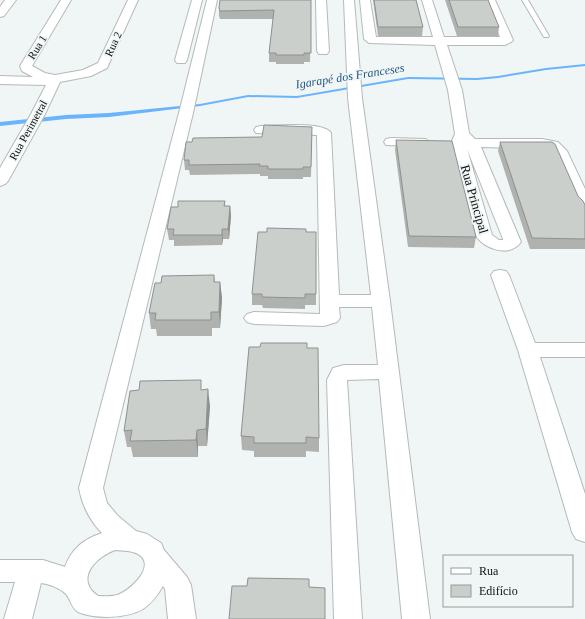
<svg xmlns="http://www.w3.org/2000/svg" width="585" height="619" font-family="'Times New Roman',serif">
<rect width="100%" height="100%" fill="#eff6f5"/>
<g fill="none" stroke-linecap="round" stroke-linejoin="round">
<path fill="#69b4fc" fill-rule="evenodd" d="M585,64V66L546,70L498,78L477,80L408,79L297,98L248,97L200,106L109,117L66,119L0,126V122L66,115L109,113L200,104L248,95L297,96L408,77L477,78L498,76L546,68Z"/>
<defs>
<path id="service" d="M522,0H528L549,36L548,37H544Z"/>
<g id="minor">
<path d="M5,0H16L4,16L0,17V7Z"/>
<path d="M61,0H71L32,66L45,73L55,75L83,70L98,63L128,0H138L107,68L91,76L60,82L45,114L8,181L5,184L0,186V168L31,114L46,85L0,84V76L33,77L22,71L20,66Z"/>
<path d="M192,0H202L187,60L185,63H177L175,60Z"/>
<path d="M207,0H217L193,113L103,488L107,503L118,516L136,531L147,534L161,543L164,550L187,577L191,585L196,619H168L165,589L163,586C157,596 152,603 143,609C126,619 95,619 78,612C71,607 71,600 66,594C60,588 49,584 41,583L32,619H4L15,582H0V560H43L65,567C72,548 84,539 102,533C90,521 82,505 79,488L179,113ZM115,550C124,551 135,550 142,557C153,570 128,592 117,595C111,597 104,596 98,596C74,579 96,557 115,550Z"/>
<path d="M316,0H326L329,51L327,54H319L317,51Z"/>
<path d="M344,0H354L362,98L390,301L430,619H402L379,379L347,380L362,619H334L327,380L333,368L344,365H378L372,307H339L340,318L337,322L324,326L254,324L247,322L244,318L247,314L254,312L320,314L317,135L256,133L254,130L256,127L261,126C276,126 323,121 331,133L339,295H371L348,98Z"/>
<path d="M360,0H370L376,37H433L422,0H432L444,37H500L485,0H495L513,40L511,42L505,45H447L462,90L469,133L475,139H542L558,142L567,151L585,189V211L579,209L577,206L554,153L548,149L481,147L521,242C509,258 485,249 476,236L451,143L455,134L448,90L435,45L369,43L364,39ZM467,149L503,239V240H499L492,235Z"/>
<path d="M391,138L426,139L428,142L426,145L421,146L386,145L384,142L386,139Z"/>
<path d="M500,270L506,271L509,275L535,343H585V357H540L585,494V542L576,539L572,532L518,350L491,275L494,271Z"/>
</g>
</defs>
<use href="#service" stroke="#b4bab9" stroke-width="2"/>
<use href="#minor" stroke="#b4bab9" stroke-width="2"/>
<use href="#service" fill="#fff" fill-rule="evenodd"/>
<use href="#minor" fill="#fff" fill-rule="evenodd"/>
</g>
<g fill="#afb2af">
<path d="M311,0L310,62H304V64H276V62H269V53L273,19H220L219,16V8Z"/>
<path d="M373,0H416L423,27L422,36H378Z"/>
<path d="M445,0H488L499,27L498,36H457Z"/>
<path d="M312,127L311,177H303V179H268V176H260V174L190,175L189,170H185L184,160L192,142L262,137Z"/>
<path d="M396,140L476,237L474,248L408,247L395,150Z"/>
<path d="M500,142L578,196L585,205V249H530L498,151Z"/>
<path d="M225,201V206H230L231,216L229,239H223L222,245L174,246V240H169L167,229L178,207Z"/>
<path d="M306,232L316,294V305H305V309L263,308L262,305H252V294Z"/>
<path d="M214,275L215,282H220L222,298L220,328H212V336H157L156,329H151L149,313Z"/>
<path d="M260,347L307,348L319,438V452L306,451V457H254V451L242,450L241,436Z"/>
<path d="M139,390H202L210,406L207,446H198V457H133L131,447H127L124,431Z"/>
</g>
<g fill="#8e918f">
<path d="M230,206L231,216L229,239L228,229Z"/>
<path d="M222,229L223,239L222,245Z"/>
<path d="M220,282L222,298L220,328L219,312Z"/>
<path d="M208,389L210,406L207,446L206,429Z"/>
<path d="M197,430L198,446V457L196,440Z"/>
</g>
<g fill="#cbcfcc" stroke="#8e918f">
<path d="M220,0H311V53H304V55H276V53H269L274,10L220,11L219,8Z"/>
<path d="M374,0H416L423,27H378Z"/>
<path d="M449,0H488L499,27H458Z"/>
<path d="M264,125L312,127L311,167H303V169H268V166H259L260,164L189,165V160H184L186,142H192L193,138L262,137Z"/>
<path d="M396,140L452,141L476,237L409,236Z"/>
<path d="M500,142H552L555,144L578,196L583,201L585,205V239L532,238Z"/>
<path d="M178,201H225L224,206H230L228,229H222V235H173L174,229H167L171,207H178Z"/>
<path d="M267,228L306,229V232H316V294H305V298L262,297V294H252L258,232H267Z"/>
<path d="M214,275V282H220L219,312H211V320H155L156,313H149L155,283H161L162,276Z"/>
<path d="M261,343H307V348H318L319,438L306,437V443H254V437L241,436L249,347H260Z"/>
<path d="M201,380V390L208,389L206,429L197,430L196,440L130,441L132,430L124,431L130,391L139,390L140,381Z"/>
<path d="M248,578L309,579V587L325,588V619H229L232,586H247Z"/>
</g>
<g text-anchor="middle" stroke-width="3.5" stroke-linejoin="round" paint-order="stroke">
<g font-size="11" fill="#0f1211" stroke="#eff6f5">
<text transform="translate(113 44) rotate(-65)" y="4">Rua 2</text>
<text transform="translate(37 47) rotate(-58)" y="4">Rua 1</text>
<text transform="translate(28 130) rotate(-61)" y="4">Rua Perimetral</text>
</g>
<g font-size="12" font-style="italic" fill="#1e5382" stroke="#eff6f5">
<text transform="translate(350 76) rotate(-9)" y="4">Igarapé dos Franceses</text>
</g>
<g font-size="13" fill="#0f1211" stroke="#eff6f5">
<text transform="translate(475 199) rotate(74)" y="5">Rua Principal</text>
</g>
</g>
<rect x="443" y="555" width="130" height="52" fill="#eff6f5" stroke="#959b9a"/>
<rect x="451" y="568" width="20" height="6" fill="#ffffff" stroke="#959b9a"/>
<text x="479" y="575" font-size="12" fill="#0f1211">Rua</text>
<rect x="451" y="585" width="20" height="12" fill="#cbcfcc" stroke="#959b9a"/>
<text x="479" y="595" font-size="12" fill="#0f1211">Edifício</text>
</svg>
